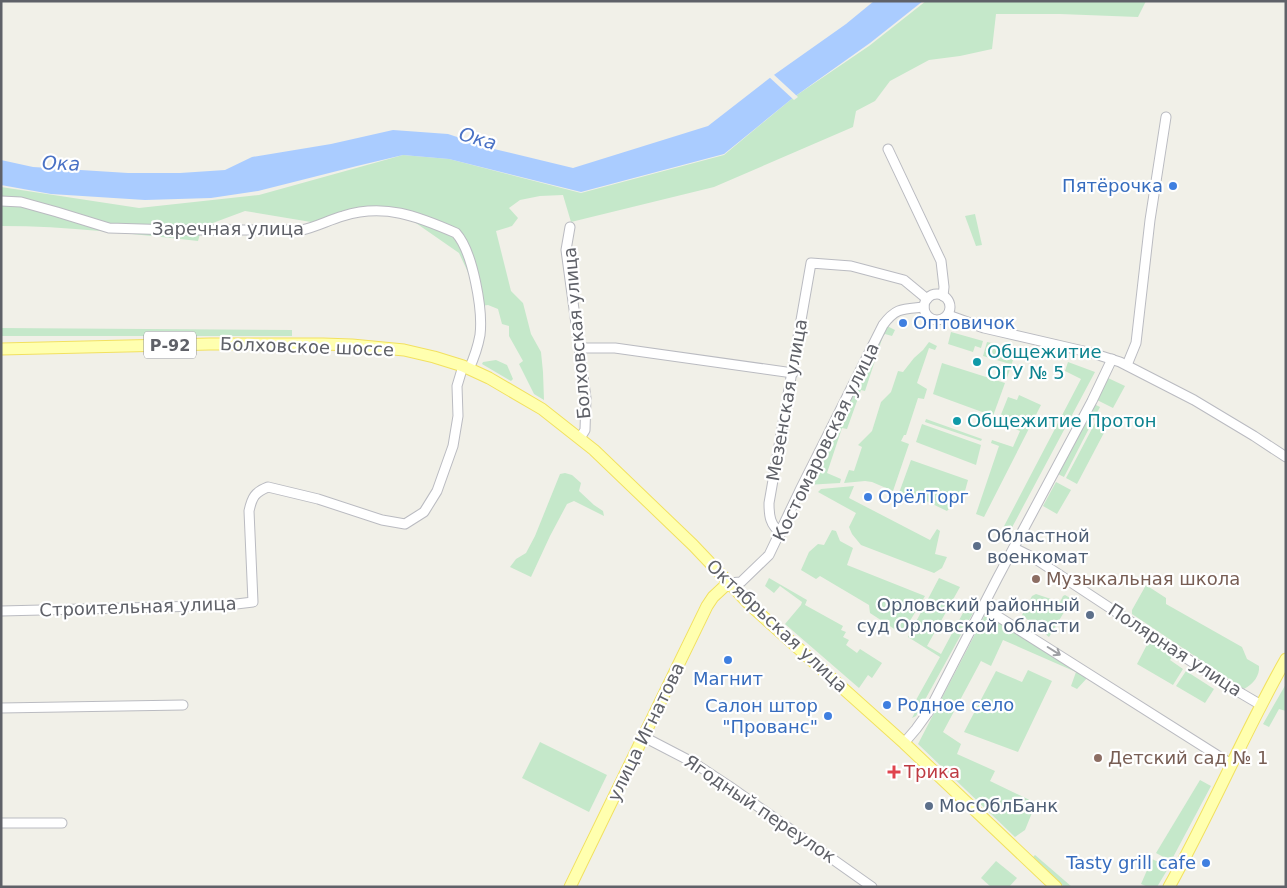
<svg xmlns="http://www.w3.org/2000/svg" width="1287" height="888" font-family="'DejaVu Sans',sans-serif">
<rect width="100%" height="100%" fill="#f1f0e8"/>
<g fill="#c5e8ca">
<path d="M926,1H1146L1138,17L1060,14H996L992,49L960,56L929,60L890,81L875,101L856,111L853,127L714,187L571,222L563,195L540,196L520,200L509,208L518,218L512,226L496,231L511,291L523,303L531,334L541,352L543,372L544,400L534,394L519,364L523,361L509,336V326L502,324L498,309L488,305L481,306L480,298L459,253L400,212L311,222L245,211L202,227L198,241C133,234 67,226 1,226V187L139,208L259,195L403,155L449,159L581,193L724,155L794,97L869,46Z"/>
<path d="M975,214L982,245L976,246L965,216Z"/>
<path d="M887,326L895,330L892,336L885,334L883,336L865,391L861,390L847,429L842,428L827,473L841,479L840,483L806,485Z"/>
<path d="M1,328L292,330V336H1Z"/>
<path d="M951,332L983,341L981,348L975,346L973,352L948,344Z"/>
<path d="M929,342L937,346L935,350L929,348L917,383L927,389L924,399L918,398L906,435H904L901,441L909,444L893,491L872,482L865,481L844,483L849,470L854,471L862,447L858,445L872,431L881,402L891,392L898,371L903,372L914,358L923,350Z"/>
<path d="M987,342L997,344L996,348L1006,352L1005,357L1013,360L1007,378L1005,377L1010,364L983,356Z"/>
<path d="M496,360L507,365L513,379L511,381L482,364L483,362Z"/>
<path d="M1068,362L1095,372L1009,533L1002,530L1081,379L1065,371Z"/>
<path d="M942,363L1005,383L993,416L933,394Z"/>
<path d="M1108,378L1125,386L1113,408L1097,400Z"/>
<path d="M1019,395L1041,405L984,517L976,514L999,446L991,443L992,440L1013,447L1020,431L998,422L1008,397L1017,400Z"/>
<path d="M1094,404L1100,407L1064,477L1058,474Z"/>
<path d="M926,419L982,439L981,441L925,422Z"/>
<path d="M1095,423L1106,429L1077,484L1066,478Z"/>
<path d="M922,424L981,445L976,465L916,442Z"/>
<path d="M911,460L968,480L965,491L947,511L924,500L919,504L899,493Z"/>
<path d="M565,473L572,475L581,483L579,491L594,505L603,511L604,516L574,501L567,504L550,536L531,577L510,567L516,559L526,553L535,536L560,474Z"/>
<path d="M1056,482L1071,490L1057,514L1043,506Z"/>
<path d="M854,486L849,498L930,540L937,529L940,531L935,554L947,557L942,568L934,573L861,545L852,534L849,527L856,513L818,492L821,489Z"/>
<path d="M832,530L836,531L840,541L853,548L847,565L925,596L902,634L870,613L869,605L820,576L816,579L801,570L809,552L818,544L824,545Z"/>
<path d="M769,578L807,600L805,605L843,626L841,630L846,632L843,637L849,640L846,645L857,653L860,649L882,663L872,678L868,675L859,688L785,624L801,605L802,602L780,586L774,593L765,586Z"/>
<path d="M939,578L960,587L927,646L941,654L972,596L978,600L979,602L916,716L912,718L920,703L916,700L940,657L908,637Z"/>
<path d="M1146,585L1166,598V604L1242,647L1247,659L1259,666C1260,676 1253,684 1244,689L1132,614V610Z"/>
<path d="M1036,594L1060,602L1063,596L1065,595L1072,599L1049,637L1022,615L1032,596Z"/>
<path d="M986,613L1088,677L1077,689L1071,686L1076,672L1003,640L991,666L981,661L982,659L943,732L961,744L957,754L995,771L990,781L1036,803L1025,830L1015,837L918,744Z"/>
<path d="M1152,635L1176,650L1170,660L1183,669L1173,685L1137,664Z"/>
<path d="M1028,670L1052,681L1018,752L964,732L996,671L1022,682Z"/>
<path d="M1186,671L1214,689L1205,703L1176,686Z"/>
<path d="M1286,684V711L1279,709L1269,727L1263,724Z"/>
<path d="M540,742L607,775L589,812L522,778Z"/>
<path d="M1200,780L1211,786L1171,861L1156,853Z"/>
<path d="M1035,855L1072,887H1064L1033,857Z"/>
<path d="M1152,859L1169,867L1157,887H1148L1141,884Z"/>
<path d="M996,861L1017,878L1009,887H991L981,878Z"/>
</g>
<path fill="#acf" d="M874,1H923L870,43L794,97L724,154L581,192L449,159L403,155L357,166L258,191L211,198L145,200L51,194L1,185V160L33,167L128,173H180L225,170L252,157L331,144L393,130L448,134L494,149L573,168L708,126L771,77L846,24Z"/>
<path fill="#f1f0e8" d="M772,73L798,97L794,100L768,76Z"/>
<g fill="none" stroke-linecap="round" stroke-linejoin="round">
<defs>
<g id="minor">
<path d="M888,149L941,261L944,287L943,296"/>
<path d="M1,201L21,202L57,212L109,228L175,230H302C316,227 329,220 343,216C384,203 417,216 456,233C473,252 483,310 480,335C478,346 474,358 469,369"/>
<path d="M570,227L566,250L586,398L585,430L580,438"/>
<circle cx="937" cy="307" r="13"/>
<path d="M948,315L984,328L1092,353L1120,362L1194,400L1254,436L1286,457"/>
<path d="M580,348H615L793,373"/>
<path d="M1127,365L1136,343L1150,220L1166,117"/>
<path d="M781,533C770,525 769,516 769,503L811,263L851,266L904,280L927,299"/>
<path d="M1014,548L1034,558L1227,685L1261,705"/>
<path d="M728,583L741,582L769,555L801,488L883,325C896,307 904,309 924,307"/>
<path d="M983,607L1231,764"/>
<path d="M1,611L165,607L228,605L253,602L249,511C252,497 255,492 268,487L318,499L382,520L405,524L424,512L437,491L453,446L458,416L457,386L463,366"/>
<path d="M1,708L183,705"/>
<path d="M644,737L694,763L729,786L872,887"/>
<path d="M904,743L916,729L929,711L998,577L1092,401L1112,359"/>
<path d="M1,823H62"/>
</g>
<g id="major">
<path d="M1,349L210,344H323L352,345L404,350L434,357L463,366L489,378L542,409L594,450L693,545L750,605L904,743L1056,887"/>
<path d="M570,887L707,606L713,597L728,583"/>
<path d="M1169,887C1211,812 1244,733 1286,659"/>
</g>
</defs>
<use href="#minor" stroke="#babbc1" stroke-width="11"/>
<use href="#major" stroke="#f2e160" stroke-width="13"/>
<use href="#minor" stroke="#fff" stroke-width="9"/>
<use href="#major" stroke="#ffffaf" stroke-width="11"/>
</g>
<defs><path id="oneway-shaft" d="M-6 0H5M1.5-3L5.5 0L1.5 3" fill="none" stroke-width="1.6" stroke-linecap="round" stroke-linejoin="round" transform="scale(1.25)"/></defs>
<use stroke="#9fa0a4" href="#oneway-shaft" transform="translate(1054 651) rotate(32)"/>
<g fill="#3f7fe0" stroke="#fff" stroke-width="2">
<circle cx="1173" cy="186" r="5"/>
<circle cx="903" cy="323" r="5"/>
<circle cx="868" cy="497" r="5"/>
<circle cx="728" cy="660" r="5"/>
<circle cx="887" cy="705" r="5"/>
<circle cx="828" cy="716" r="5"/>
<circle cx="1206" cy="863" r="5"/>
</g>
<g fill="#0f9aa8" stroke="#fff" stroke-width="2">
<circle cx="977" cy="362" r="5"/>
<circle cx="957" cy="421" r="5"/>
</g>
<g fill="#5c6f8a" stroke="#fff" stroke-width="2">
<circle cx="977" cy="546" r="5"/>
<circle cx="1090" cy="615" r="5"/>
<circle cx="929" cy="806" r="5"/>
</g>
<g fill="#8d6e63" stroke="#fff" stroke-width="2">
<circle cx="1036" cy="579" r="5"/>
<circle cx="1098" cy="758" r="5"/>
</g>
<path fill="#e0444e" stroke="#fff" stroke-width="2" d="M891.5 764.5h5v5h5v5h-5v5h-5v-5h-5v-5h5z"/>
<g text-anchor="middle" stroke-width="4.5" stroke-linejoin="round" paint-order="stroke">
<rect fill="#fff" stroke="#8f9095" stroke-width="1" x="144" y="331.5" width="52" height="27" rx="4"/>
<g font-size="16" font-weight="bold" fill="#5f6168">
<text x="170" y="351">Р-92</text>
</g>
<g font-size="18" fill="#366cbe" stroke="#fff" text-anchor="end">
<text x="1163" y="192">Пятёрочка</text>
<text x="913" y="329" text-anchor="start">Оптовичок</text>
<text x="878" y="503" text-anchor="start">ОрёлТорг</text>
<text x="728" y="685" text-anchor="middle">Магнит</text>
<text x="897" y="711" text-anchor="start">Родное село</text>
<text x="818" y="712">Салон штор<tspan x="818" dy="21">"Прованс"</tspan></text>
<text x="1196" y="869">Tasty grill cafe</text>
</g>
<g font-size="18" fill="#5f6168" stroke="#fff">
<text x="228" y="235">Заречная улица</text>
<text transform="translate(577 333) rotate(-95)" y="6">Болховская улица</text>
<text transform="translate(307 347) rotate(2)" y="6">Болховское шоссе</text>
<text transform="translate(787 400) rotate(-80)" y="6">Мезенская улица</text>
<text transform="translate(826 442) rotate(-64)" y="6">Костомаровская улица</text>
<text transform="translate(138 607) rotate(-2)" y="6">Строительная улица</text>
<text transform="translate(777 626) rotate(43)" y="6">Октябрьская улица</text>
<text transform="translate(1175 650) rotate(33)" y="6">Полярная улица</text>
<text transform="translate(646 732) rotate(-64)" y="6">улица Игнатова</text>
<text transform="translate(760 809) rotate(34)" y="6">Ягодный переулок</text>
</g>
<g font-size="18" fill="#0d838f" stroke="#fff" text-anchor="start">
<text x="987" y="358">Общежитие<tspan x="987" dy="21">ОГУ № 5</tspan></text>
<text x="967" y="427">Общежитие Протон</text>
</g>
<g font-size="18" fill="#4e5e75" stroke="#fff" text-anchor="start">
<text x="987" y="542">Областной<tspan x="987" dy="21">военкомат</tspan></text>
<text x="1080" y="611" text-anchor="end">Орловский районный<tspan x="1080" dy="21">суд Орловской области</tspan></text>
<text x="939" y="812">МосОблБанк</text>
</g>
<g font-size="18" fill="#785e54" stroke="#fff" text-anchor="start">
<text x="1046" y="585">Музыкальная школа</text>
<text x="1108" y="764">Детский сад № 1</text>
</g>
<g font-size="18" fill="#be3a42" stroke="#fff" text-anchor="start">
<text x="904" y="778">Трика</text>
</g>
<g font-size="19" font-style="italic" fill="#4a72c5" stroke="#fff">
<text transform="translate(478 138) rotate(17)" y="7">Ока</text>
<text transform="translate(61 163) rotate(2)" y="7">Ока</text>
</g>
</g>
<rect width="1287" height="888" fill="none" stroke="#5f6168" stroke-width="5"/>
</svg>
